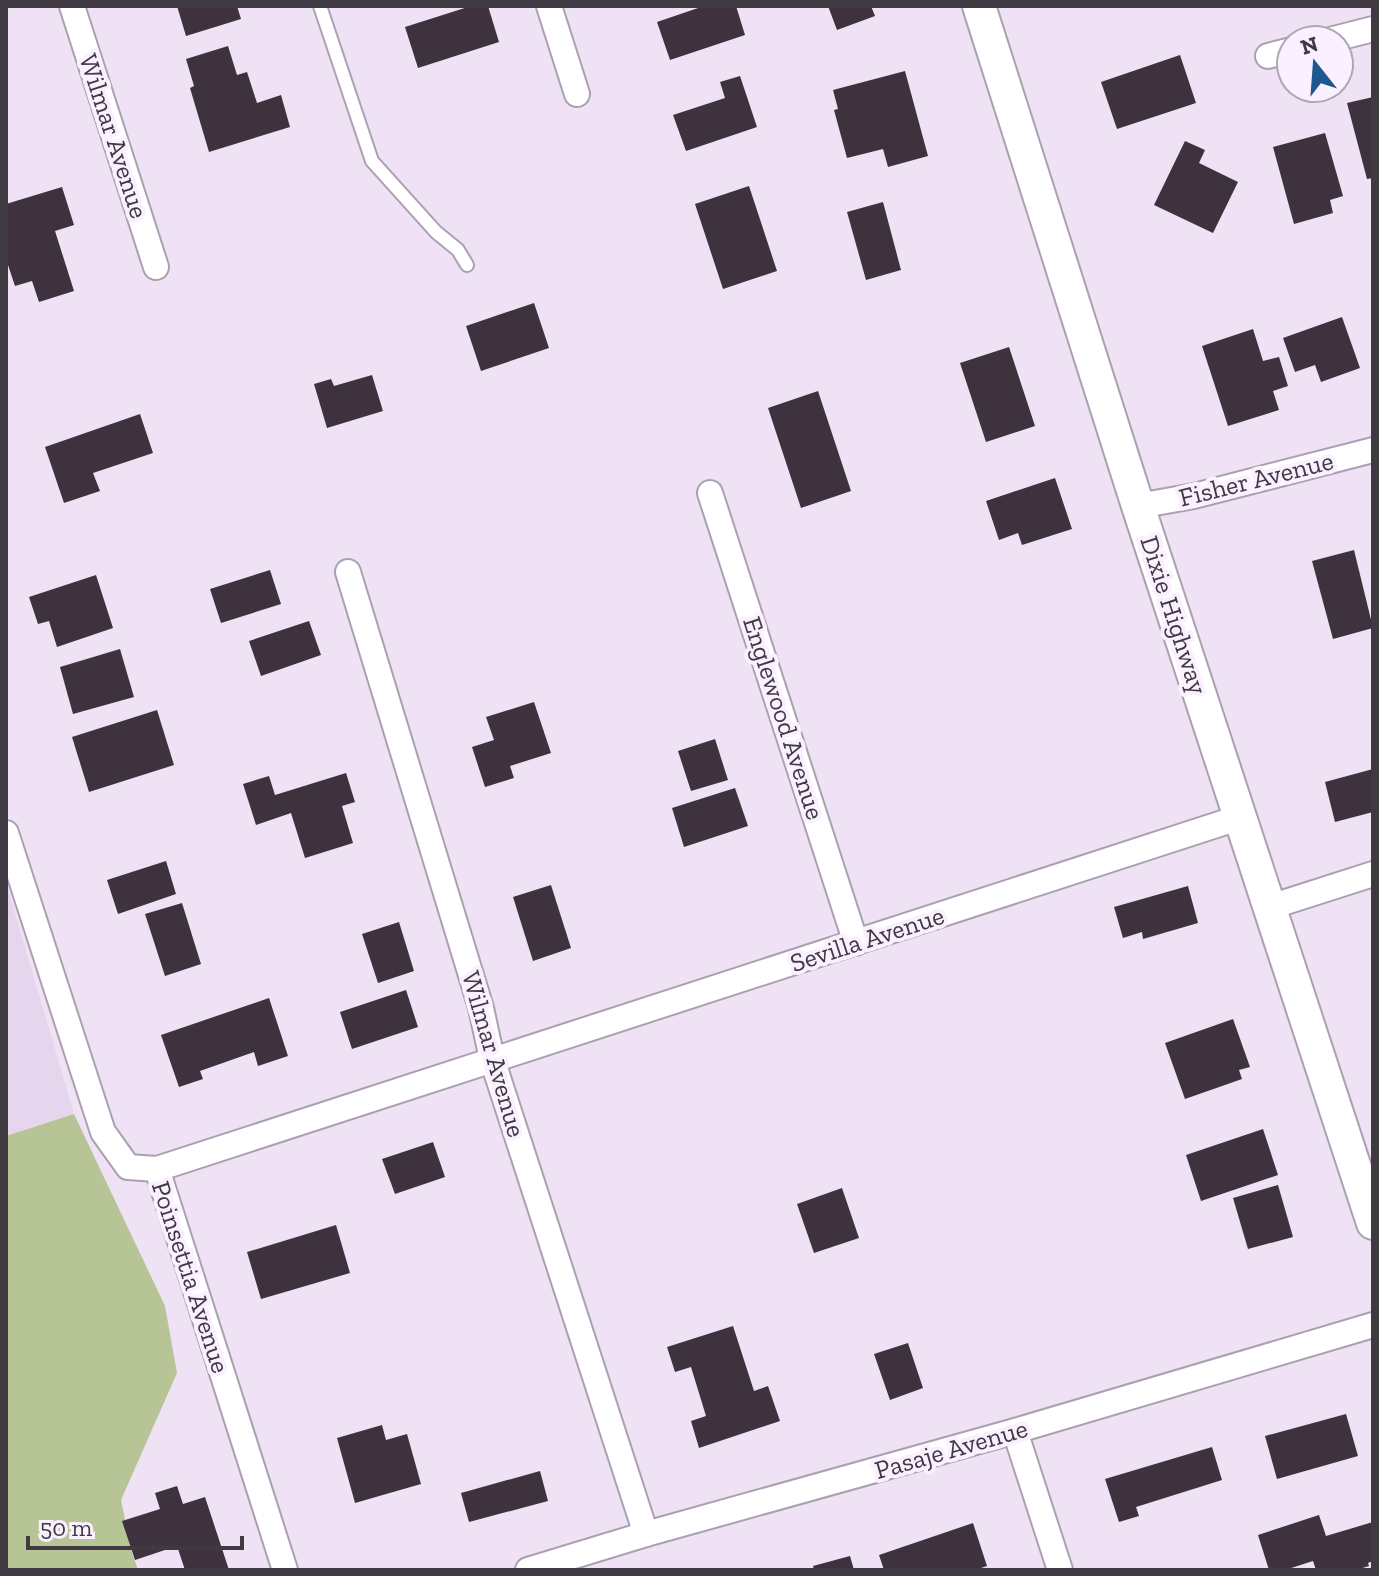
<svg xmlns="http://www.w3.org/2000/svg" width="1379" height="1576" font-family="'Zilla Slab',serif">
<rect width="100%" height="100%" fill="#eee2f4"/>
<path fill="#e5d5ed" d="M6,883L74,1114L6,1136Z"/>
<path fill="#b7c495" d="M74,1114L165,1306L177,1373L121,1500L131,1550L138,1570H6V1136Z"/>
<g fill="#3e323e">
<path d="M177,6H237L241,19L186,36Z"/>
<path d="M471,6H488L499,42L418,68L405,27Z"/>
<path d="M704,6H736L745,35L670,60L657,22Z"/>
<path d="M828,6H871L875,16L837,30Z"/>
<path d="M228,46L237,75L247,72L257,103L281,95L290,127L209,152L190,88L194,86L186,59Z"/>
<path d="M1180,55L1196,103L1117,129L1101,82Z"/>
<path d="M905,71L928,156L888,167L883,149L847,158L834,110L838,109L833,90Z"/>
<path d="M740,76L757,127L686,151L673,115L725,98L720,82Z"/>
<path d="M1373,97V178L1367,179L1347,103Z"/>
<path d="M1325,133L1343,196L1330,200L1333,213L1294,224L1273,147Z"/>
<path d="M1185,141L1205,150L1199,163L1238,182L1213,233L1154,205Z"/>
<path d="M749,186L777,271L723,289L695,204Z"/>
<path d="M62,187L74,225L55,231L74,291L39,302L32,281L15,286L6,259V204Z"/>
<path d="M883,202L901,270L866,280L847,212Z"/>
<path d="M534,303L549,348L481,371L466,326Z"/>
<path d="M1342,317L1360,368L1321,382L1315,365L1295,372L1283,338Z"/>
<path d="M1253,329L1263,361L1279,357L1288,386L1273,391L1279,410L1228,426L1202,346Z"/>
<path d="M1009,347L1035,426L986,442L960,363Z"/>
<path d="M372,375L383,411L327,428L314,384L331,379L334,386Z"/>
<path d="M818,391L851,491L801,508L768,408Z"/>
<path d="M140,414L153,453L93,473L100,491L64,503L45,447Z"/>
<path d="M1055,478L1072,529L1022,545L1018,533L999,540L986,501Z"/>
<path d="M1354,550L1373,628L1333,639L1312,561Z"/>
<path d="M270,570L281,604L221,623L210,589Z"/>
<path d="M96,575L113,628L57,647L49,621L38,624L29,597Z"/>
<path d="M309,621L321,655L261,676L249,641Z"/>
<path d="M120,649L134,697L73,714L60,667Z"/>
<path d="M534,702L551,753L510,766L514,778L485,787L472,747L494,740L486,717Z"/>
<path d="M157,710L174,765L89,792L72,737Z"/>
<path d="M715,739L728,780L691,791L678,751Z"/>
<path d="M1373,769V812L1335,822L1325,782Z"/>
<path d="M346,773L355,802L342,806L353,843L305,858L291,813L256,825L243,784L269,776L275,795Z"/>
<path d="M735,788L748,826L684,847L672,808Z"/>
<path d="M166,861L176,894L118,914L107,880Z"/>
<path d="M551,885L571,948L533,961L513,897Z"/>
<path d="M1188,886L1198,923L1143,939L1142,932L1123,938L1114,907Z"/>
<path d="M182,903L201,964L165,976L145,914Z"/>
<path d="M399,922L414,971L378,983L362,934Z"/>
<path d="M406,990L418,1027L352,1049L340,1012Z"/>
<path d="M269,998L288,1056L258,1066L254,1052L200,1071L203,1079L179,1087L161,1035Z"/>
<path d="M1233,1019L1250,1067L1239,1070L1242,1079L1185,1099L1165,1043Z"/>
<path d="M1263,1129L1278,1175L1201,1201L1186,1155Z"/>
<path d="M433,1142L445,1177L395,1194L382,1159Z"/>
<path d="M1278,1185L1293,1237L1248,1249L1233,1198Z"/>
<path d="M842,1188L859,1238L814,1253L797,1204Z"/>
<path d="M336,1225L350,1273L261,1299L247,1252Z"/>
<path d="M733,1326L754,1391L768,1386L780,1421L699,1448L691,1421L706,1416L691,1367L675,1372L667,1347Z"/>
<path d="M908,1343L923,1388L890,1400L874,1354Z"/>
<path d="M1346,1414L1358,1456L1277,1479L1265,1436Z"/>
<path d="M382,1425L386,1440L407,1434L421,1484L355,1503L337,1438Z"/>
<path d="M1212,1447L1222,1480L1136,1507L1139,1516L1119,1522L1105,1479Z"/>
<path d="M540,1471L548,1501L469,1522L461,1493Z"/>
<path d="M177,1486L183,1504L205,1497L229,1570H185L177,1546L135,1560L122,1521L160,1509L155,1493Z"/>
<path d="M1319,1515L1326,1536L1373,1522V1561L1368,1563L1369,1566L1356,1570H1316L1313,1561L1285,1570H1269L1258,1535Z"/>
<path d="M973,1523L987,1566L975,1570H884L879,1555Z"/>
<path d="M850,1556L854,1570H814L813,1566Z"/>
</g>
<g fill="none" stroke-linecap="round" stroke-linejoin="round">
<defs>
<path id="service" d="M320,6L372,161L436,232L458,250L467,265"/>
<g id="minor">
<path d="M72,6L156,267"/>
<path d="M549,6L577,94"/>
<path d="M1330,40L1373,29"/>
<path d="M1268,56L1291,50"/>
<path d="M710,493L856,943"/>
<path d="M1138,506L1194,496L1373,450"/>
<path d="M348,572L481,1008L492,1059L646,1534"/>
<path d="M6,833L103,1132L128,1167L157,1169L285,1570"/>
<path d="M1270,907L1373,874"/>
<path d="M157,1169L1241,817"/>
<path d="M1015,1431L1060,1570"/>
<path d="M528,1570L646,1534L1015,1431L1373,1325"/>
</g>
<path id="tertiary" d="M979,6L1138,506L1373,1223"/>
</defs>
<use href="#service" stroke="#aba0b1" stroke-width="16"/>
<use href="#minor" stroke="#aba0b1" stroke-width="28"/>
<use href="#tertiary" stroke="#aba0b1" stroke-width="36"/>
<use href="#service" stroke="#fff" stroke-width="12"/>
<use href="#minor" stroke="#fff" stroke-width="24"/>
<use href="#tertiary" stroke="#fff" stroke-width="32"/>
</g>
<g text-anchor="middle" stroke-width="8" stroke-linejoin="round" paint-order="stroke">
<g font-size="26" fill="#3f3a42" stroke="#faf0ff">
<text transform="translate(114 136) rotate(72)" y="9">Wilmar Avenue</text>
<text transform="translate(1256 479) rotate(-14)" y="9">Fisher Avenue</text>
<text transform="translate(1174 615) rotate(72)" y="9">Dixie Highway</text>
<text transform="translate(784 718) rotate(72)" y="9">Englewood Avenue</text>
<text transform="translate(867 939) rotate(-18)" y="9">Sevilla Avenue</text>
<text transform="translate(494 1054) rotate(74)" y="9">Wilmar Avenue</text>
<text transform="translate(191 1277) rotate(72)" y="9">Poinsettia Avenue</text>
<text transform="translate(951 1449) rotate(-16)" y="9">Pasaje Avenue</text>
</g>
</g>
<rect width="1379" height="1576" fill="none" stroke="#3f3a42" stroke-width="16"/>
<g transform="translate(1315 64) rotate(343)"><circle r="38" fill="#faf0ff" stroke="#afa7b3" stroke-width="2"/>
<path d="M0-6L14 30L0 20L-14 30Z" fill="#1d5990"/>
<text y="-12" font-size="22" font-weight="bold" text-anchor="middle" fill="#3f3a42">N</text>
</g>
<path d="M28 1536v12h214v-12" fill="none" stroke="#3f3a42" stroke-width="4"/>
<text x="40" y="1536" font-size="24" fill="#3f3a42" stroke="#faf0ff" stroke-width="6" paint-order="stroke">50 m</text>
</svg>
